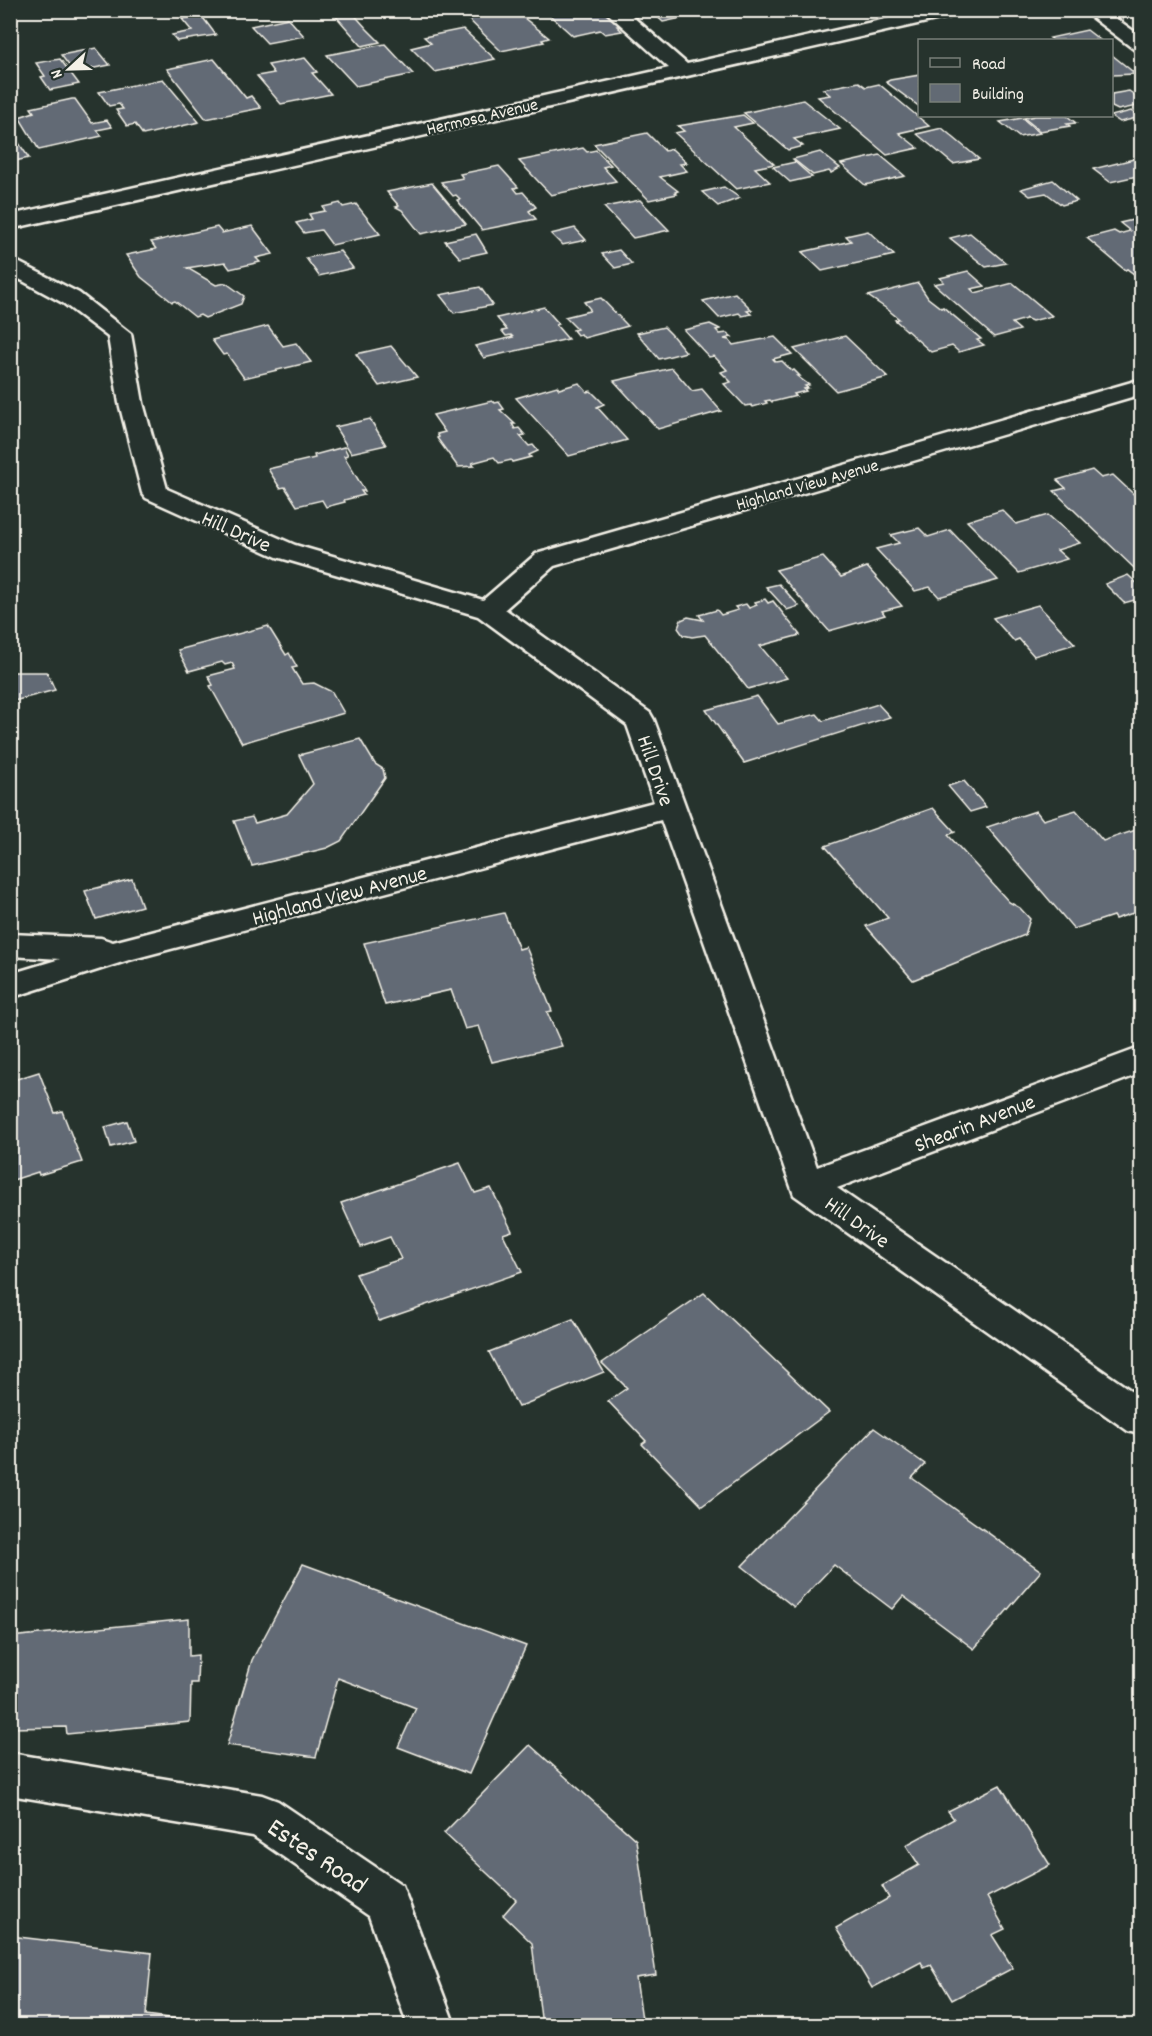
<svg xmlns="http://www.w3.org/2000/svg" width="1152" height="2036" font-family="Dekko,sans-serif">
<rect width="100%" height="100%" fill="#26332d"/>
<filter id="ink" filterUnits="userSpaceOnUse"><feTurbulence type="fractalNoise" baseFrequency=".0167" numOctaves="2"/><feDisplacementMap in="SourceGraphic" scale="12" xChannelSelector="R" yChannelSelector="G"/><feConvolveMatrix kernelMatrix="1 2 1 2 8 2 1 2 1" color-interpolation-filters="sRGB"/></filter>
<g filter="url(#ink)">
<g fill="#626a74" stroke="#f4f1e8" stroke-width="1.5">
<path d="M459,10H514L549,38L542,40L544,42L501,51Z"/>
<path d="M544,10H609L625,25L617,26L622,31L605,34L600,30L573,36Z"/>
<path d="M650,10H696L682,13L686,17L663,22Z"/>
<path d="M351,11L367,29L380,42L362,46L334,14Z"/>
<path d="M201,15L216,35L177,41L172,35L192,31L182,19Z"/>
<path d="M288,18L304,36L267,43L251,26Z"/>
<path d="M463,29L495,59L435,72L411,48L431,43L424,37Z"/>
<path d="M1087,30L1100,40H1053L1050,38Z"/>
<path d="M385,44L413,74L356,86L327,55Z"/>
<path d="M96,48L110,65L74,72L61,55Z"/>
<path d="M1112,55L1132,71L1135,74L1112,75Z"/>
<path d="M305,58L317,72L312,73L331,94L281,104L257,76L274,73L268,65Z"/>
<path d="M60,59L79,84L50,90L41,77L45,76L36,63Z"/>
<path d="M214,59L246,98L251,96L261,108L206,119L167,69Z"/>
<path d="M920,75V107L886,82L890,80Z"/>
<path d="M163,79L199,122L143,135L135,124L127,126L116,110L123,109L119,104L109,106L99,92Z"/>
<path d="M859,82L866,87L879,84L929,126L899,133L918,148L887,155L818,97L830,95L823,89Z"/>
<path d="M1129,91L1142,100V105L1118,110L1112,107V94Z"/>
<path d="M72,99H75L92,123L107,120L112,127L97,130L102,136L39,150L19,117L34,112L31,108Z"/>
<path d="M803,100L840,129L794,139L803,146L788,150L744,113Z"/>
<path d="M1131,111L1141,117L1120,122L1111,116Z"/>
<path d="M743,115L753,123L734,127L774,164L755,168L770,182L736,189L675,133L684,131L678,126Z"/>
<path d="M1035,116H1067L1076,123L1067,124L1070,126L1040,131L1024,118Z"/>
<path d="M1022,118L1040,133L1019,137L1000,122Z"/>
<path d="M942,128L979,159L953,164L917,134Z"/>
<path d="M647,133L665,151L672,149L687,163L680,164L687,171L660,177L678,191L675,192L677,194L649,200L594,144Z"/>
<path d="M10,136H14L29,158L10,162Z"/>
<path d="M583,148L587,152L596,150L611,165L603,167L616,181L551,195L519,161Z"/>
<path d="M820,152L840,168L831,173L829,171L813,175L793,159Z"/>
<path d="M880,155L905,176L865,185L841,164Z"/>
<path d="M1142,157L1141,179L1137,176L1110,182L1093,169Z"/>
<path d="M795,162L812,177L790,182L773,167Z"/>
<path d="M499,166L518,187L514,188L518,193L523,192L536,207L529,211L536,219L482,230L457,200L460,199L456,195L453,196L441,182L463,178L460,174Z"/>
<path d="M1053,180L1077,201L1062,205L1046,193L1030,196L1021,189Z"/>
<path d="M432,183L466,224L421,234L402,210L396,207L399,206L387,192Z"/>
<path d="M724,187L740,198L718,206L702,192Z"/>
<path d="M640,200L669,230L633,238L604,207Z"/>
<path d="M340,203L343,207L356,204L380,234L332,245L321,230L304,233L296,223L312,219L309,214L325,211L323,207Z"/>
<path d="M1137,219L1142,221V280L1127,269L1125,270L1087,238L1114,231L1119,234L1130,231L1120,223Z"/>
<path d="M252,226L273,254L256,258L260,262L230,269L225,262L187,268L216,285L226,283L244,296L241,304L205,318L200,315L195,317L175,301L172,302L141,277L126,255L156,249L151,242L217,227L222,233Z"/>
<path d="M575,228L586,240L562,245L551,234Z"/>
<path d="M868,231L894,255L822,271L802,252L851,241L846,236Z"/>
<path d="M970,233L1006,263L986,267L950,238Z"/>
<path d="M476,234L487,252L460,258L445,241Z"/>
<path d="M619,250L632,264L615,268L602,254Z"/>
<path d="M340,251L353,268L319,276L306,258Z"/>
<path d="M968,271L985,286L971,289L975,293L1013,283L1052,316L1032,321L1025,318L1026,319L1012,323L1020,330L994,337L934,284L944,282L940,278Z"/>
<path d="M918,283L928,298L941,308L943,307L981,339L977,340L984,345L959,352L952,346L931,352L895,320L899,319L887,309L868,296Z"/>
<path d="M480,287L493,305L454,313L440,295Z"/>
<path d="M735,293L752,310L747,311L751,314L742,316L739,313L719,318L703,301Z"/>
<path d="M601,298L628,326L584,338L581,334L577,335L573,330L577,329L565,317L589,311L590,309L584,302Z"/>
<path d="M544,307L559,324L556,325L568,339L484,358L475,346L513,337L511,335L506,336L502,331L507,330L497,318Z"/>
<path d="M710,324L720,329L716,330L720,334L727,333L732,337L724,339L729,340L733,345L775,337L792,354L773,359L776,362L782,361L792,371L794,370L800,376H797L809,385L805,386L808,388L804,389L806,391L794,394L796,396L772,402L770,400L765,401L767,403L753,407L751,405L745,406L724,384L731,382L721,372L727,370L714,356L709,357L684,330Z"/>
<path d="M268,326L283,346L296,343L311,362L244,378L227,354L223,355L212,340Z"/>
<path d="M664,327L671,334L686,352L659,359L637,333Z"/>
<path d="M845,336L888,377L836,391L794,349Z"/>
<path d="M391,346L417,377L379,386L356,354Z"/>
<path d="M672,368L692,391L702,389L721,411L658,429L614,381Z"/>
<path d="M579,383L587,392L591,391L604,404L597,407L627,440L569,456L516,398L557,386L559,389Z"/>
<path d="M492,401L495,403L499,402L504,409L500,410L515,424H512L515,429L519,428L525,435L520,436L529,446L533,445L538,451L529,455L531,457L512,462L511,460L499,463L494,457L472,463L474,466L458,467L437,438L439,437L437,434L445,432L433,415Z"/>
<path d="M370,419L386,445L351,453L335,427Z"/>
<path d="M344,447L348,455L344,456L365,491H361L364,495L344,500L345,502L326,507L322,500L297,506L285,487L280,488L268,469L315,458L314,455Z"/>
<path d="M1092,470L1101,478L1113,475L1142,502V565L1134,568L1054,491L1066,488L1057,480Z"/>
<path d="M1002,510L1016,524L1048,515L1080,543L1057,550L1067,559L1019,573L967,521Z"/>
<path d="M919,528L928,537L950,530L998,580L939,597L930,587L915,591L876,549L899,543L891,535Z"/>
<path d="M823,557L841,577L867,567L902,606L882,611L885,615L829,631L776,570Z"/>
<path d="M1128,575L1142,588V598L1124,603L1105,584Z"/>
<path d="M779,584L799,606L787,610L766,587Z"/>
<path d="M765,599L768,603L773,601L800,635L760,646L787,678L748,689L705,635L692,637L683,635L678,628L681,620L688,617L703,620L699,615L717,610L721,615L738,610L735,607L746,604L749,608L757,605L755,602Z"/>
<path d="M1038,605L1075,644L1034,656L1019,639L1014,641L993,618Z"/>
<path d="M268,626L286,655L289,653L297,667L292,668L302,684L314,683L332,692L344,713L242,743L210,686L213,685L208,676L235,669L232,663L225,665L222,662L189,671L178,650Z"/>
<path d="M10,672H47L55,690L10,702Z"/>
<path d="M757,696L778,724L817,714L823,721L878,704L890,717L744,763L706,710Z"/>
<path d="M360,739L375,764L383,769L385,778L341,841L327,848L252,866L234,821L252,817L255,823L287,814L313,784L299,755Z"/>
<path d="M964,781L986,807L970,812L948,786Z"/>
<path d="M933,808L955,832L948,835L1009,902L1020,908L1030,919L1025,935L913,980L866,926L888,918L825,846Z"/>
<path d="M1076,810L1103,841L1142,828V910L1115,919L1113,916L1074,929L987,827L1036,811L1043,820Z"/>
<path d="M132,879L142,906L96,919L85,891Z"/>
<path d="M504,913L519,949L526,947L552,1011L547,1012L562,1046L492,1062L479,1026L465,1029L451,990L385,1005L364,943Z"/>
<path d="M39,1072L55,1113L62,1111L82,1162L39,1175L38,1172L10,1181V1081Z"/>
<path d="M127,1121L134,1141L111,1147L105,1127Z"/>
<path d="M460,1163L475,1193L491,1188L512,1231L503,1234L522,1272L379,1321L356,1274L401,1259L390,1237L361,1247L341,1203Z"/>
<path d="M704,1293L829,1412L702,1506L642,1444L646,1441L608,1401L627,1388L602,1363Z"/>
<path d="M573,1319L604,1372L518,1407L489,1352Z"/>
<path d="M874,1428L925,1464L912,1478L1041,1571L974,1649L903,1596L892,1609L834,1565L794,1607L742,1566Z"/>
<path d="M303,1564L526,1646L469,1774L398,1747L416,1708L338,1678L316,1757L227,1745L252,1660Z"/>
<path d="M189,1619V1656L198,1655L197,1683H191L190,1722L67,1734L66,1727L10,1728V1637Z"/>
<path d="M530,1745L636,1840L656,1975L636,1978L643,2026H542L532,1943L503,1915L516,1900L444,1833Z"/>
<path d="M1000,1785L1050,1865L987,1897L1005,1929L992,1935L1013,1968L952,2000L931,1965L924,1968L921,1962L872,1988L836,1928L889,1898L882,1886L919,1865L906,1845L954,1819L948,1811Z"/>
<path d="M10,1936L152,1953L146,2015L230,2026H10Z"/>
</g>
<g fill="none" stroke-linecap="round" stroke-linejoin="round">
<defs>
<g id="minor">
<path d="M604,10H625L687,64L925,10H962L960,14L953,16L10,229V215L669,68Z"/>
<path d="M1082,10H1104L1142,37V52L1135,50Z"/>
<path d="M10,258L79,293L131,334L143,403L167,489L295,545L483,600L536,554L1142,379V394L554,566L505,609L650,713L654,720L817,1167L1142,1047V1073L837,1188L1142,1398V1435L1128,1431L794,1195L661,820L129,960L10,998V974L60,959L10,956V934L101,938L113,942L654,802L627,725L478,616L277,557L146,498L142,493L119,403L108,337L63,303L10,274Z"/>
<path d="M10,1753L262,1795L278,1801L402,1885L455,2026H408L369,1916L253,1836L10,1795Z"/>
</g>
</defs>
<use href="#minor" stroke="#f4f1e8" stroke-width="5"/>
<use href="#minor" fill="#26332d" fill-rule="evenodd"/>
</g>
</g>
<g text-anchor="middle" stroke-width="4.5" stroke-linejoin="round" paint-order="stroke">
<g font-size="18" fill="#f4f1e8" stroke="#26332d">
<text transform="translate(482 116) rotate(-13)" y="6">Hermosa Avenue</text>
<text transform="translate(807 484) rotate(-16)" y="6">Highland View Avenue</text>
</g>
<g font-size="22" fill="#f4f1e8" stroke="#26332d">
<text transform="translate(237 530) rotate(24)" y="8">Hill Drive</text>
<text transform="translate(657 770) rotate(71)" y="8">Hill Drive</text>
<text transform="translate(339 894) rotate(-15)" y="8">Highland View Avenue</text>
<text transform="translate(974 1122) rotate(-21)" y="8">Shearin Avenue</text>
<text transform="translate(858 1221) rotate(35)" y="8">Hill Drive</text>
</g>
<g font-size="27" fill="#f4f1e8" stroke="#26332d">
<text transform="translate(318 1855) rotate(34)" y="9">Estes Road</text>
</g>
</g>
<rect width="1152" height="2036" fill="none" stroke="#26332d" stroke-width="36"/>
<rect x="18" y="18" width="1116" height="2000" fill="none" stroke="#f4f1e8" stroke-width="2" filter="url(#ink)"/>
<rect x="918" y="39" width="195" height="78" fill="#26332d" stroke="#787f78" stroke-width="1.5"/>
<rect x="930" y="58" width="30" height="9" fill="#26332d" stroke="#787f78" stroke-width="1.5"/>
<text x="972" y="69" font-size="18" fill="#f4f1e8">Road</text>
<rect x="930" y="84" width="30" height="18" fill="#626a74" stroke="#787f78" stroke-width="1.5"/>
<text x="972" y="99" font-size="18" fill="#f4f1e8">Building</text>
<g transform="translate(69 69) rotate(248)" stroke="#26332d" stroke-width="4.5" paint-order="stroke">
<path d="M0-4.5L10 22L0 15L-10 22Z" fill="#f4f1e8"/>
<text y="-9" font-size="16" font-weight="bold" text-anchor="middle" fill="#f4f1e8">N</text>
</g>
</svg>
